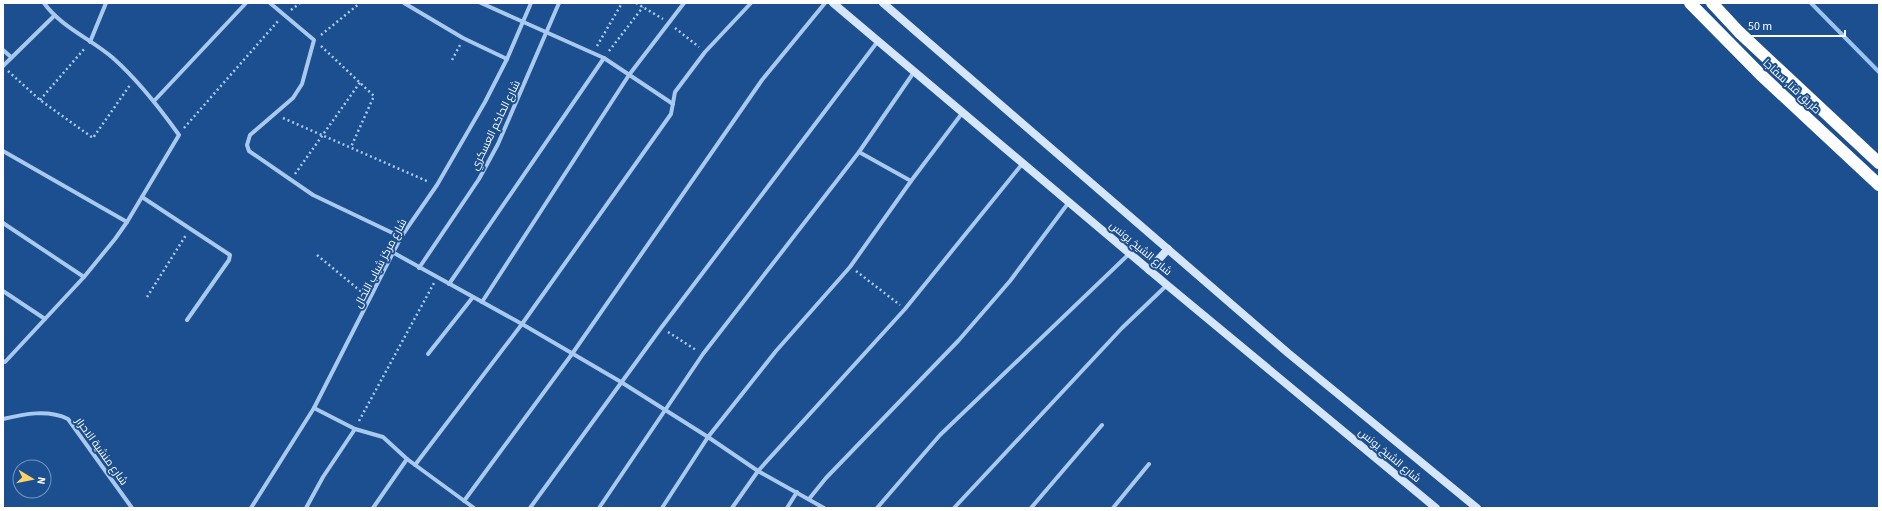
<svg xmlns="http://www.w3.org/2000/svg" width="1882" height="511" font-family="'Source Sans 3',Cairo,sans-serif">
<rect width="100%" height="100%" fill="#1b4f8f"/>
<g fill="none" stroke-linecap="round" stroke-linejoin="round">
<path stroke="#9cc4f0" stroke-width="4" d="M1811,3L1879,72"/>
<g stroke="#a9c9ee" stroke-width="2.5" stroke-dasharray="2 3" stroke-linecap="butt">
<path d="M636,3L663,19"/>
<path d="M291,10L300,3"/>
<path d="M675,28L699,47"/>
<path d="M321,35L360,3"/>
<path d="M321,46L374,96L351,147"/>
<path d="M597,46L622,3"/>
<path d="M609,51L643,7"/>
<path d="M452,60L460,45"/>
<path d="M8,71L40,100L93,138L130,85"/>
<path d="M40,100L85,48"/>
<path d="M283,118L429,182"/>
<path d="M184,128L278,21"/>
<path d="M295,174L361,81"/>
<path d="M317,255L364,294"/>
<path d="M856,271L900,305"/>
<path d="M147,297L186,235"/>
<path d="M668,332L696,350"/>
<path d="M359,421L434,283"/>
</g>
<g stroke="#a9c9ee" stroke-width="4">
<path d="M270,3L314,40L302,84L293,98L250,135L247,145L249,151L313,195L401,237"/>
<path d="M404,3L463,38L507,59"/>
<path d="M481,3L604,58L673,104"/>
<path d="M90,42L106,3"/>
<path d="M3,50L11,57"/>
<path d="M3,66L54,16"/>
<path d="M154,101L246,3"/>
<path d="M3,151L127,222"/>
<path d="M859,152L911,181"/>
<path d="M142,197L230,255L229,260L187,320"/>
<path d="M3,223L84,277"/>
<path d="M394,253L522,324L621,382L708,437L758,471L824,508"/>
<path d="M419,268L479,179L498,144L559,3"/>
<path d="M449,284L604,58"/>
<path d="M3,291L45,319"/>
<path d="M482,302L629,75L684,3"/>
<path d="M428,354L473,297"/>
<path d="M3,361L5,362L84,277L115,239L127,222L179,135C159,107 139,81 113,58C91,39 61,27 44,3"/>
<path d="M314,408L355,429L383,437L407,459L474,508"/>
<path d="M3,419C24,414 48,409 68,419L132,508"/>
<path d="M415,465L522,324L671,114L675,92L705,52L751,3"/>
<path d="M809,499L826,478L959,340L1010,281L1069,202"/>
<path d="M464,501L572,354L762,80L825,3"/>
<path d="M251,508L314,408L401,237L437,185L485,102L507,59L531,3"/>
<path d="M306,508L323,477L355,429"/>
<path d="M373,508L407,459"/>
<path d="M530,508L661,328L878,41"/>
<path d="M599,508L703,354L859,152L914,72"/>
<path d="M662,508L708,437L776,351L850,267L911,181L963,112"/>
<path d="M732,508L758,471L905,309L1023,163"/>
<path d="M787,508L797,492"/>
<path d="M877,508L940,435L1130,253"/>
<path d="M954,508L1122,328L1167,285"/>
<path d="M1031,508L1102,425"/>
<path d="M1113,508L1149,464"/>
</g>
<g stroke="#d6e6fa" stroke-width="8">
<path d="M833,3L1167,285L1436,508"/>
<path d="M883,3L1288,353L1477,508"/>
<path d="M1149,270L1168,249"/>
</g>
<g stroke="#fff" stroke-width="12">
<path d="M1690,3L1761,75L1879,185"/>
<path d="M1712,3L1739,32L1879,163"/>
</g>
</g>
<g text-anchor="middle" stroke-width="4" stroke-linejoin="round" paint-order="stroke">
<g font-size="11" fill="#fff" stroke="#1b4f8f">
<text transform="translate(1792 86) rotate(43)" y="4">طريق قنا, سفاجا</text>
<text transform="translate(495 125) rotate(-64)" y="4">شارع الحاكم العسكري</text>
<text transform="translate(1141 248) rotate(40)" y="4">شارع الشيخ يونس</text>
<text transform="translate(380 263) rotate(-62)" y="4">شارع مركز شباب النحال</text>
<text transform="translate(102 451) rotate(54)" y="4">شارع منشية الاحرار</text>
<text transform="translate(1390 455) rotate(40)" y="4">شارع الشيخ يونس</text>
</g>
</g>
<rect width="1882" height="511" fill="none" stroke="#ffffff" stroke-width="8"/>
<g transform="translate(32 479) rotate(100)"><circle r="19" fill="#1b4f8f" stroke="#7695bc"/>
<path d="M0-3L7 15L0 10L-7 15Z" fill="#ffd166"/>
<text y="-6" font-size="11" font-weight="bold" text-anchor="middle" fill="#ffffff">N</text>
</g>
<path d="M1742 30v6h103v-6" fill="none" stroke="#ffffff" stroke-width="2"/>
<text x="1748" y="30" font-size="12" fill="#ffffff" stroke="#1b4f8f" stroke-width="3" paint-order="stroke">50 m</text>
</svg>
